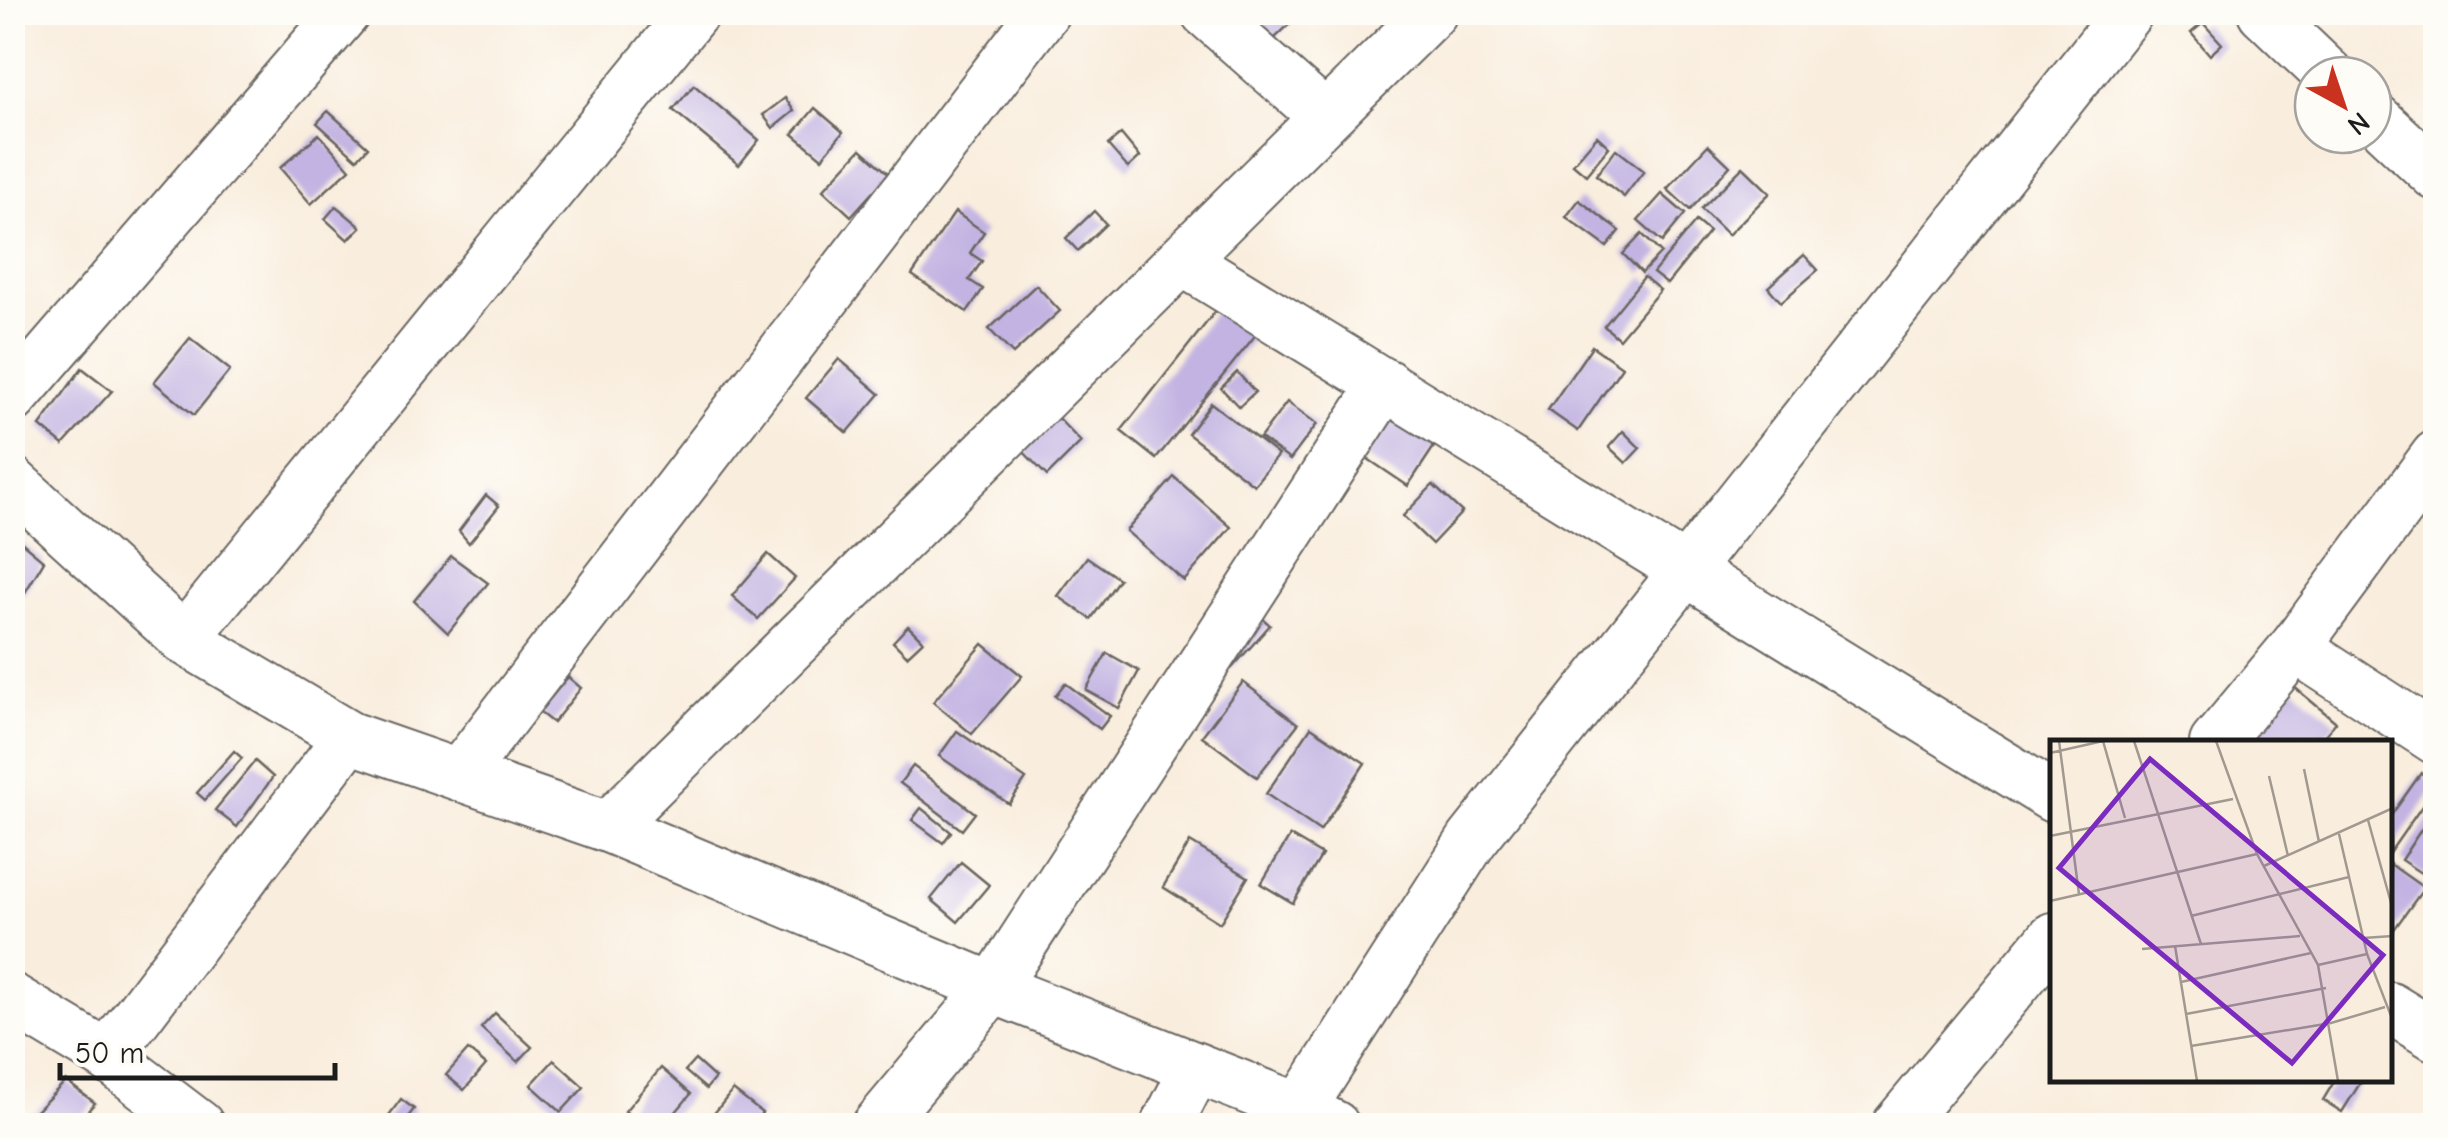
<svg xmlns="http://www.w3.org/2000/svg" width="2448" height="1138" font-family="'Comic Neue',sans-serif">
<rect width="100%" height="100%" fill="#fdfcf7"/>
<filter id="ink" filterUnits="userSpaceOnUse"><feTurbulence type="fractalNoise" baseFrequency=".01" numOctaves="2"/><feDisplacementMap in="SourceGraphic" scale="20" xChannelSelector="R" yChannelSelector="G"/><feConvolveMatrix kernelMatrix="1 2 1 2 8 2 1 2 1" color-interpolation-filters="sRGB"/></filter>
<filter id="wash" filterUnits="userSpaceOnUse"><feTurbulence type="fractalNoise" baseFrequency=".0048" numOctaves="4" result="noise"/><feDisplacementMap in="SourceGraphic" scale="40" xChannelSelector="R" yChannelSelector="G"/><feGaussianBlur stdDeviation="2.25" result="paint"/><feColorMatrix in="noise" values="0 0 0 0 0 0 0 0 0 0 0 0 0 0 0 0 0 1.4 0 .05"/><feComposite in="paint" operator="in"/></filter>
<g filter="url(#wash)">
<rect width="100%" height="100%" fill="#f9eddd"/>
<g id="blocks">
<g fill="#c2b3e2">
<path d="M1273,12H1302L1271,42L1257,28Z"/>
<path d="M2203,23L2222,44L2210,55L2191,33Z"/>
<path d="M694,85L759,140L739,165L673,110Z"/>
<path d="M785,98L794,111L773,128L763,115Z"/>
<path d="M815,108L843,132L822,158L793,134Z"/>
<path d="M328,111L368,147L357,159L317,123Z"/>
<path d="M319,134L350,169L311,204L280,168Z"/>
<path d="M1121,134L1140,157L1128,168L1108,145Z"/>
<path d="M1597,136L1609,147L1586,175L1573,164Z"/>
<path d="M1708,145L1730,166L1690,210L1667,189Z"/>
<path d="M861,149L889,174L851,216L823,190Z"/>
<path d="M1616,149L1644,171L1624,197L1596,175Z"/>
<path d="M1743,167L1770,193L1728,235L1701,209Z"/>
<path d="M1662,194L1685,214L1662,242L1638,221Z"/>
<path d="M1579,200L1620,231L1607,247L1566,217Z"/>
<path d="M336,206L361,227L348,240L325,219Z"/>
<path d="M1094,211L1106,224L1078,251L1066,238Z"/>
<path d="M955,212L984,232L970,253L982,261L969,280L983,289L967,312L912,275Z"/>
<path d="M1696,221L1709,232L1667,284L1653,273Z"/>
<path d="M1642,234L1661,253L1642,273L1623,254Z"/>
<path d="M1804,255L1818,270L1781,302L1768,287Z"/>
<path d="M1644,277L1660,290L1619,339L1604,326Z"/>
<path d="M1036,285L1060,311L1013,354L989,329Z"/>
<path d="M1222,303L1258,332L1156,459L1121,431Z"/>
<path d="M190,338L230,370L194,415L154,382Z"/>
<path d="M1592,346L1622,367L1578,431L1548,410Z"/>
<path d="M839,359L880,394L847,433L806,398Z"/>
<path d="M82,368L112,391L63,445L40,426Z"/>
<path d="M1237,372L1255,392L1239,407L1221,388Z"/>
<path d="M1287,402L1317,424L1290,460L1260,438Z"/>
<path d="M1211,403L1278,455L1254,485L1188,434Z"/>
<path d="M1401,405L1443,433L1408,486L1365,457Z"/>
<path d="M1054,414L1081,442L1047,476L1020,448Z"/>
<path d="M1623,431L1640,448L1626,463L1609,447Z"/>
<path d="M1174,477L1231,527L1184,581L1126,531Z"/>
<path d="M1433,485L1462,512L1432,544L1403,516Z"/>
<path d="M486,495L499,506L469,543L459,531Z"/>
<path d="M20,541L44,561L23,596L12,588V551Z"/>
<path d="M768,554L795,578L758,619L732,596Z"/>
<path d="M451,556L488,583L448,633L414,601Z"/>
<path d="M1087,557L1119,579L1091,619L1058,596Z"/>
<path d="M1255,612L1270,625L1232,668L1217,655Z"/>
<path d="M908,626L923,641L907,656L893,642Z"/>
<path d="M983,644L1022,676L972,734L933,702Z"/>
<path d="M1107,653L1139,671L1119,708L1086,690Z"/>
<path d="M568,677L581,688L553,723L539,712Z"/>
<path d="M1243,682L1298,724L1257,777L1202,736Z"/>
<path d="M1065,683L1110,716L1100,729L1055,696Z"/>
<path d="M2293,686L2336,722L2318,743H2247Z"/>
<path d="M1311,727L1365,763L1320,831L1266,794Z"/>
<path d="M957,731L1026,779L1009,804L939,756Z"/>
<path d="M234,751L242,758L205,800L197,793Z"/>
<path d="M255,761L273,777L237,827L215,810Z"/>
<path d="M913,766L975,813L962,830L900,783Z"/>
<path d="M2421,773L2436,783V786L2390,852V817Z"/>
<path d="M2436,807V883L2401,860Z"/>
<path d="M921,808L951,832L943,843L912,820Z"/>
<path d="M1290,836L1322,855L1293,903L1261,884Z"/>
<path d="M1190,842L1248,877L1220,923L1163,887Z"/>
<path d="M961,862L989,885L958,922L931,899Z"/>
<path d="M2390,864L2424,888L2390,935Z"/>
<path d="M495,1013L532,1047L518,1062L481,1028Z"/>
<path d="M468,1050L486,1065L464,1090L446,1075Z"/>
<path d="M554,1060L584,1087L561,1112L531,1085Z"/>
<path d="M695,1060L715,1078L706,1089L685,1071Z"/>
<path d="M661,1068L691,1094L664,1126H642L625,1111Z"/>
<path d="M2335,1080H2362L2342,1112L2323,1100Z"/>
<path d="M66,1081L95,1103L74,1126H41L30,1117Z"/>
<path d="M733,1090L762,1113L751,1126H704Z"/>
<path d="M401,1099L414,1109L401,1126H381Z"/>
</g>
</g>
</g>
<g filter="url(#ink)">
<use href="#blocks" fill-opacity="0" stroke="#696560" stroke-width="2.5"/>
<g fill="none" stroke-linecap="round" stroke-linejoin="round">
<defs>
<g id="minor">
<path d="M1206,12L1324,116"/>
<path d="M2263,12L2329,75"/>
<path d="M2373,116L2436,175"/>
<path d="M1182,260L2053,797"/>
<path d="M12,398L345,12"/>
<path d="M12,482L184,639L349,737L608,827L993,988L1300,1109L1334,1126"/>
<path d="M184,639L694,12"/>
<path d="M2295,647L2436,739"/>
<path d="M2215,743L2295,647L2436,456"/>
<path d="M459,775L1044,12"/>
<path d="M608,827L1432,12"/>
<path d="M12,999L107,1056L199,1126"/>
<path d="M2390,1008L2436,1036"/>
<path d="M107,1056L349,737"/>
<path d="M1300,1109L1472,840L2128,12"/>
<path d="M877,1126L993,988L1385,384"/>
<path d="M1166,1126L1196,1068"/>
<path d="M1897,1126L2053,938"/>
</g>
</defs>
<use href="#minor" stroke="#696560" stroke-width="54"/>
<use href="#minor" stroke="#fff" stroke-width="50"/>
</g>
</g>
<g transform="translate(2050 740)">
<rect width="342" height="342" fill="#f9eddd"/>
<path fill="none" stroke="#a19990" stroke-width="2.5" d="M9,1L29,154M53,1L75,78M84,1L151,204M166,1L207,114L268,225L288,341M0,13L53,1M254,29L269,102M219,36L238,116M318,80L343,170M289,94L317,214L343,281M0,96L183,59M214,126L343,68M0,161L207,114M141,176L299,137M313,198L343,196M125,206L147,341M92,209L250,196M268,225L317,214M131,242L261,213M136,274L276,248M141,306L281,283L335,267"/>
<path fill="#7b2cbf" fill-opacity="0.15" stroke="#7b2cbf" stroke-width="5" d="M100,19L333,215L242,323L9,128Z"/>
<rect width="342" height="342" fill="none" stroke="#1c1c1c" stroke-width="5"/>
</g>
<rect width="2448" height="1138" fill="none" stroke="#fdfcf7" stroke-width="50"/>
<g transform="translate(2343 105) rotate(140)"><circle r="48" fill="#fdfcf7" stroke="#a3a29f" stroke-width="2.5"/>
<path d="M0-8L18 38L0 25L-18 38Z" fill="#c8321e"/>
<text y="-15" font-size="28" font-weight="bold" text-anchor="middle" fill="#1c1c1c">N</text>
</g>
<path d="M60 1063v15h275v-15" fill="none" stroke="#1c1c1c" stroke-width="5"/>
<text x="75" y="1063" font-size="30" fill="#1c1c1c" stroke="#fdfcf7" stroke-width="8" paint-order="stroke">50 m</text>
</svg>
